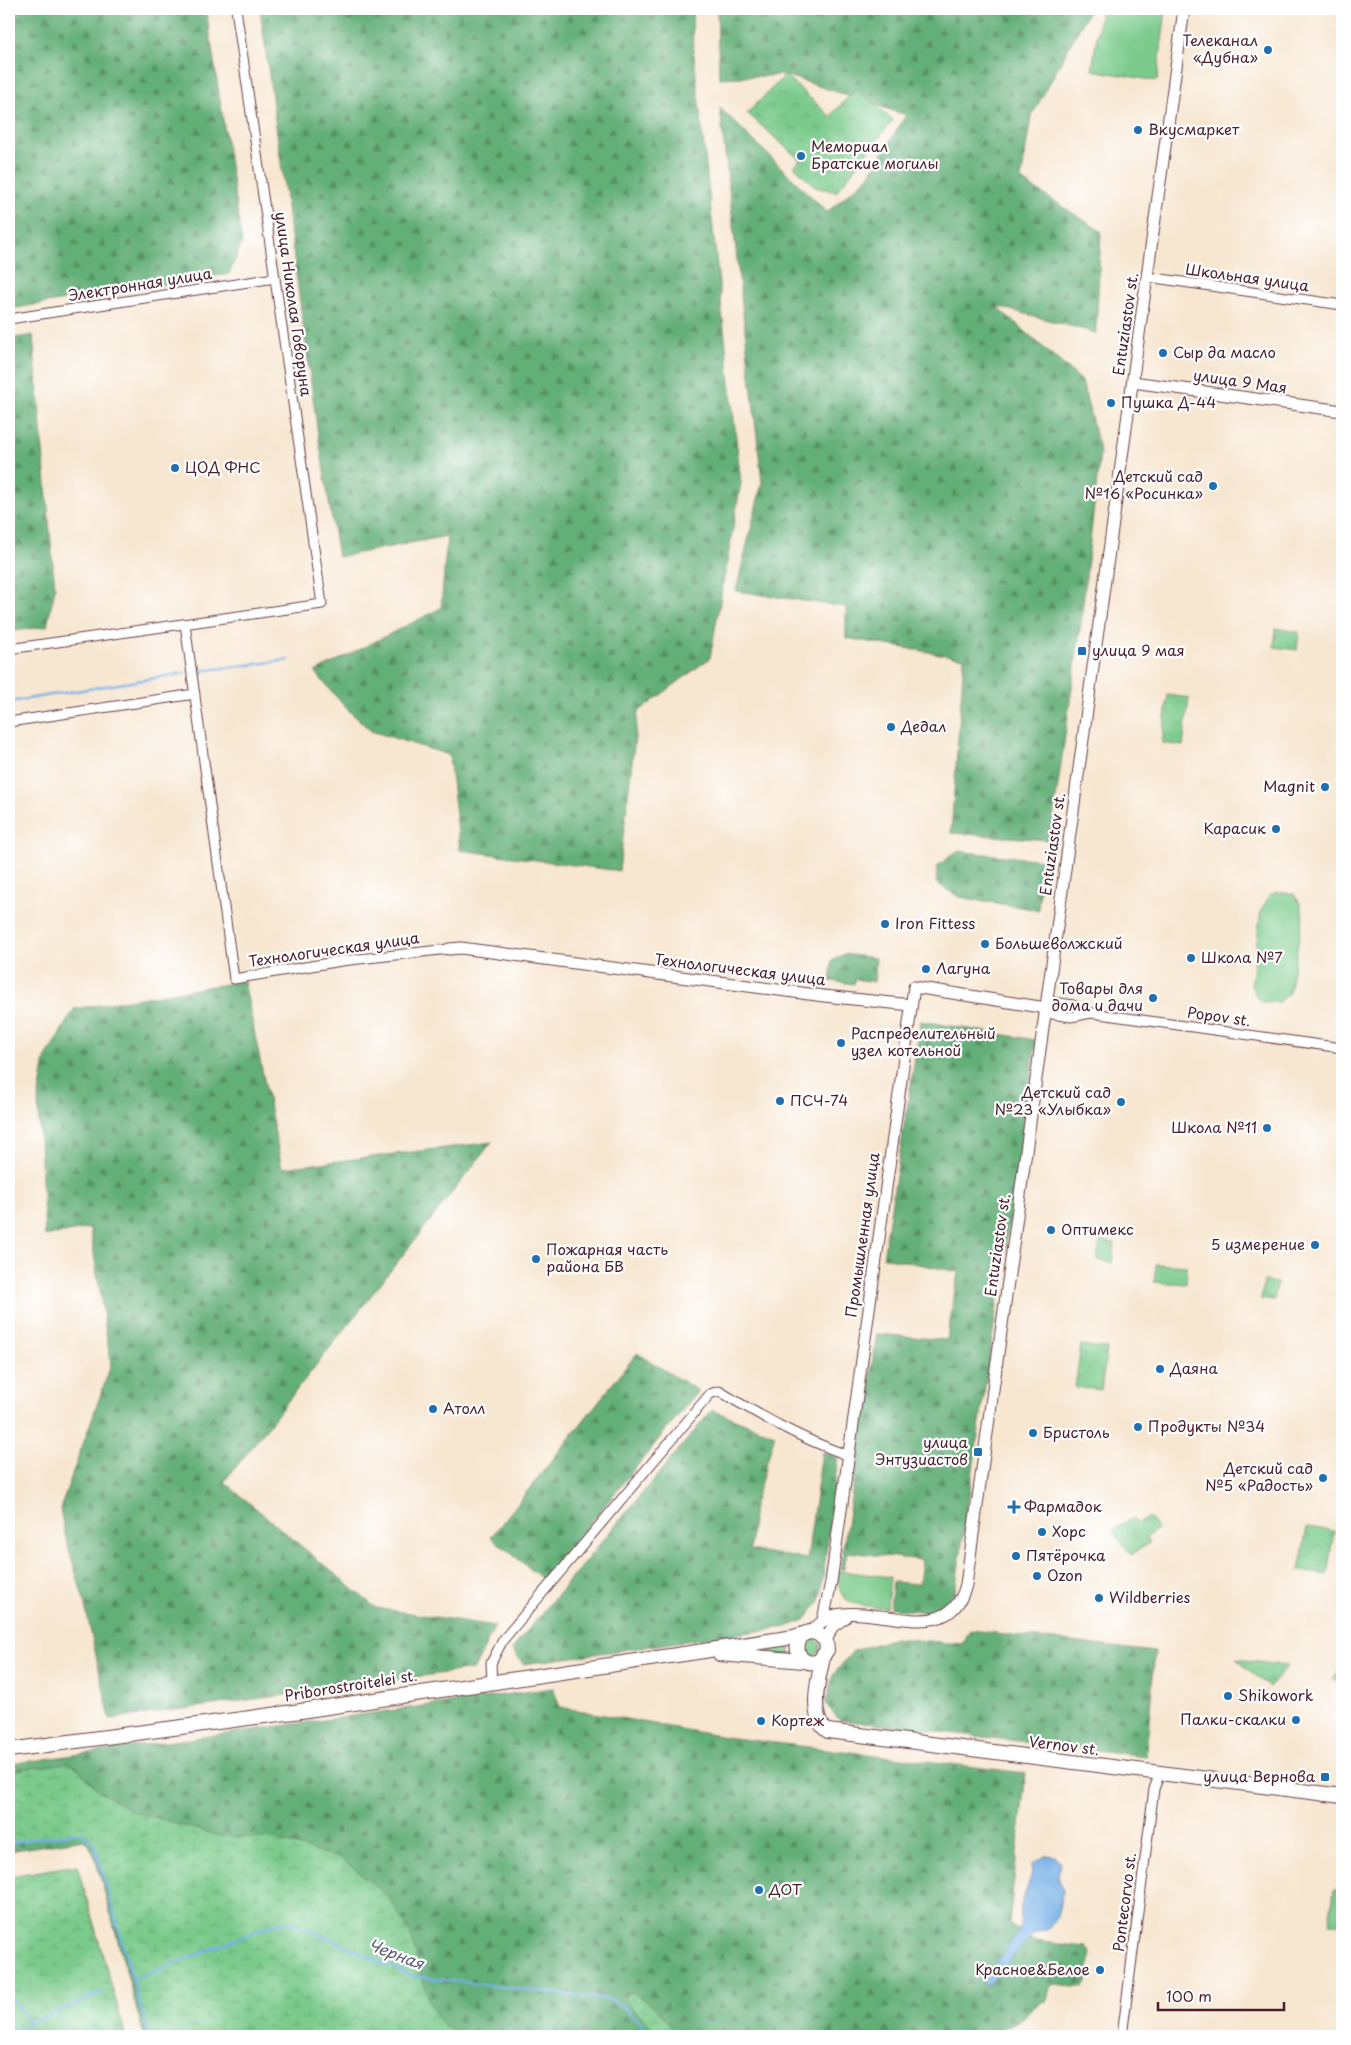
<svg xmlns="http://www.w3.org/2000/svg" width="1351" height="2045" font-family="'Playpen Sans',sans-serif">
<defs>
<pattern id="forest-firs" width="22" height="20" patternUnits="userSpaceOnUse" patternTransform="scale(1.25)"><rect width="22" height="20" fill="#64af78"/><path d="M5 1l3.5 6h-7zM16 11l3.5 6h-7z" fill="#548e63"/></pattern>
<pattern id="wetland-marsh" width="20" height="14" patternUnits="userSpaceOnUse" patternTransform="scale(1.25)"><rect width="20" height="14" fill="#7bcb8c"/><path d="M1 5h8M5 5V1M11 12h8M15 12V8" fill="none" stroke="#6cae79"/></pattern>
<pattern id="park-crowns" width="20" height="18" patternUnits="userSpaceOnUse" patternTransform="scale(1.25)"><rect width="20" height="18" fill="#7bcb8c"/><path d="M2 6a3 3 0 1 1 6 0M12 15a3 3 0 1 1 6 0" fill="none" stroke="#6cae79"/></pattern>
</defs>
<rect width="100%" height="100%" fill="#fff"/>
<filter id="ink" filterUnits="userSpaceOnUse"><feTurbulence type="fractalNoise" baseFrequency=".02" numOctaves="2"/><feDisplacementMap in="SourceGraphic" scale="10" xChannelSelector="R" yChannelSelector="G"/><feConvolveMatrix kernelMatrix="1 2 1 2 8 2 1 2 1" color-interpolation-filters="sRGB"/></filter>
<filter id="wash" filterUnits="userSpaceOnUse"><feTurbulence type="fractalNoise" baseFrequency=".0096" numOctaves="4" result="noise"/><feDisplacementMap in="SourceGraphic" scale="20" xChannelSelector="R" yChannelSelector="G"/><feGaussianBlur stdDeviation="1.12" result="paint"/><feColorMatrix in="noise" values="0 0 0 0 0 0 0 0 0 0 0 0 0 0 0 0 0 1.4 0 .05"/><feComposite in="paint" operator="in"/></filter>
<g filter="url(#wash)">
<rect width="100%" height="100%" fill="#f7e6d0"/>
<g fill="#7bcb8c" stroke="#62755c">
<path d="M1101,9H1166L1157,81L1092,70Z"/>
<path d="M1278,892L1294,894L1300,903L1303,916L1289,993L1280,1002H1263L1257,998L1251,986L1261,910L1270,895Z"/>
<path d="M1156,1264L1187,1266L1186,1284L1154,1282Z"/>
<path d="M839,1571L890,1577L887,1608C859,1605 834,1607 839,1571Z"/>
<path d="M814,1638L821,1644L819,1653L810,1657L805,1653L803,1644L807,1639Z"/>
<path d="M790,1646V1656L756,1651V1649Z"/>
<path d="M1334,1889L1342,1890V1924L1330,1923Z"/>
</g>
<g fill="url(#forest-firs)" stroke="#576752">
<path d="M9,9H206L242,243L229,274L9,309Z"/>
<path d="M260,9H692L693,47L741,483L710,658L638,712L619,871L460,850L449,755L371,731L345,707L315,672L441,608L447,536L338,557L318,434Z"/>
<path d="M717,9H1090L1031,117L1021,180L1101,231L1096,333L996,306L1082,381L1100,453L1079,639L1050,840L951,833L964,658L846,638V607L736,591L762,482L720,108L827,212L868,177L906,115L785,75L719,78Z"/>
<path d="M33,335L55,589L47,626L9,632V339Z"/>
<path d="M957,851L1043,860L1038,910L959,897L936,883L938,866Z"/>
<path d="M844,954L876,958L874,982L855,979L854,984L830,981L832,961Z"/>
<path d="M244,981L282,1168L492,1142L224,1482L376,1608L495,1626L474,1669L110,1719L84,1601L66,1539L60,1509L111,1365L90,1228L45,1236L38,1101L45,1059L74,1009Z"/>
<path d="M921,1021L1036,1040L955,1592L935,1613L890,1608L893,1582L919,1584L922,1560L847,1552L844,1569H840L877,1334L947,1340L958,1272L883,1257Z"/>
<path d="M637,1353L698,1391L544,1580L491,1537Z"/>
<path d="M712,1410L775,1435L754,1504L750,1550L807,1559L822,1452L838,1458L820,1601L805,1620L786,1627L523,1664L512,1649Z"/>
<path d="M970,1630L1155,1652L1146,1756L839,1720L826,1704L833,1675L853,1651L895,1638L962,1644Z"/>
<path d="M553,1688L560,1707L725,1737L1026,1773L1009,1923L1034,1941L1086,1947L1091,1954L1087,1982L1083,1987L1054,1984L1050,1988L1047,2001C1034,2003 1029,2014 1019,2021C1009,2027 997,2031 986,2036H144L95,1857L87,1841L78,1840L9,1851V1764Z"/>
</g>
<g fill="url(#wetland-marsh)" stroke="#62755c">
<path d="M68,1763L75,1766L98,1790L132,1811L220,1836L273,1839L342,1859L387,1895L410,1933L429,2001L438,2020L460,2036H149L95,1844L88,1836L79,1832L9,1843V1771Z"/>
<path d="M77,1865L126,2036H9V1876Z"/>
<path d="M632,1992L655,2007L680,2036H660L625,2000V1996Z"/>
</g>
<g fill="url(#park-crowns)" stroke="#62755c">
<path d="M785,75L830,116L856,89L893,120L836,192L815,187L794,166L800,160L747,113Z"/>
<path d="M1276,628L1299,632L1297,650L1274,647Z"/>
<path d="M1168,695L1189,698L1183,746L1162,743Z"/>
<path d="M1100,1241L1115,1243L1112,1263L1097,1260Z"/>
<path d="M1264,1281L1277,1283L1274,1301L1261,1299Z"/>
<path d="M1081,1345L1107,1349L1101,1390L1075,1387Z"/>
<path d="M1133,1517L1138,1524L1149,1517L1157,1529L1146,1537L1149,1543L1131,1555L1113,1530Z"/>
<path d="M1307,1527L1334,1531L1327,1575L1299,1571Z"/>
<path d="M1236,1659L1288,1666L1269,1687Z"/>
<path d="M1342,1667V1687L1333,1678Z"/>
</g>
<path fill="#75b0e6" stroke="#606888" d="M1047,1855L1055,1856L1060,1862L1058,1876L1063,1891L1057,1917L1048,1928L1036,1933L1022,1946L988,1986L982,1983L983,1981L1020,1930L1021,1906L1032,1873V1864Z"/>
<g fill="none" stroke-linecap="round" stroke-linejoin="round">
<g stroke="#75b0e6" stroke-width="2.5">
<path d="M199,671L289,660"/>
<path d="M9,702L185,673"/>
<path d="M9,1843L79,1832L94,1843L149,2036"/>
<path d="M132,1980L277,1923L292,1922L412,1976L612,2000L635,2017L654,2036"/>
<path d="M9,1995L30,2023"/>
<path d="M9,2032L103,1992"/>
</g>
</g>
</g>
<g filter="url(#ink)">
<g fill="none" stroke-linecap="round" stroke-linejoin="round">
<defs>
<g id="minor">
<path d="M1148,277L1342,305"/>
<path d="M9,319L275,278"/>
<path d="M185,624L234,979L341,961L449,949"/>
<path d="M9,649L322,604L236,9"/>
<path d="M9,722L195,694"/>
<path d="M1047,1001L1073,1005L1092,1013L1342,1048"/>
<path d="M1046,1013L1071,1017L1091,1013"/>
<path d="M492,1681L491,1663L503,1640L710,1394L719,1391C761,1416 801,1439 847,1455"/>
<path d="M1122,2036L1154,1789L1160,1773"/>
</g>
<g id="tertiary">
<path d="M1133,382L1342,411"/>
<path d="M449,949L461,948L824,996L911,1005"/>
<path d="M823,1620L831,1582L914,987L1046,1008"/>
<path d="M810,1632C818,1626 823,1619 832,1616C878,1603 949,1649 966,1585L1184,9"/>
<path d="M826,1641L832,1627L846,1617"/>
</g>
<g id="primary">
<path d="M720,1654L804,1661"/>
<path d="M823,1658C818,1678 808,1719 828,1731L1342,1796"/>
<path d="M9,1750L294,1712L697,1652L794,1637L810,1632L817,1633L826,1641L827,1650L819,1661C800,1668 791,1648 803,1634"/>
</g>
</defs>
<use href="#minor" stroke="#643d44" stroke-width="11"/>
<use href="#tertiary" stroke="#643d44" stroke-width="13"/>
<use href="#primary" stroke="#643d44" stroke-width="16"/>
<use href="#minor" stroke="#fff" stroke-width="9"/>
<use href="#tertiary" stroke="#fff" stroke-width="11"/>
<use href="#primary" stroke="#fff" stroke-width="14"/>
</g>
</g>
<g fill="#1f6fb2" stroke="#fff" stroke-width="2">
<circle cx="1268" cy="50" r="5"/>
<circle cx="1138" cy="130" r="5"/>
<circle cx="801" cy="156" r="5"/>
<circle cx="1163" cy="353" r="5"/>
<circle cx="1111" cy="403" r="5"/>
<circle cx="175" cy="468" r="5"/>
<circle cx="1213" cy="486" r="5"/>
<rect x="1077" y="646" width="10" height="10" rx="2.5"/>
<circle cx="891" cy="727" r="5"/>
<circle cx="1325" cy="787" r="5"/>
<circle cx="1276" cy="829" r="5"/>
<circle cx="885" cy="924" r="5"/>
<circle cx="985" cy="944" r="5"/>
<circle cx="1191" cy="958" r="5"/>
<circle cx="926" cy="969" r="5"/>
<circle cx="1153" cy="998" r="5"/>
<circle cx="841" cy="1043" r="5"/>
<circle cx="780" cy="1101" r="5"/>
<circle cx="1121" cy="1102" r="5"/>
<circle cx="1267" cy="1128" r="5"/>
<circle cx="1051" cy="1230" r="5"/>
<circle cx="1315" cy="1245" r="5"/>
<circle cx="536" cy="1259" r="5"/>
<circle cx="1160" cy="1369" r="5"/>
<circle cx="433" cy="1409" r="5"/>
<circle cx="1138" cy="1427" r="5"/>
<circle cx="1033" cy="1433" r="5"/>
<rect x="973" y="1447" width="10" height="10" rx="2.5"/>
<circle cx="1323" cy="1478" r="5"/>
<path d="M1011.5 1499.5h5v5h5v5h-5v5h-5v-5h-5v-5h5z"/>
<circle cx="1042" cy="1532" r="5"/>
<circle cx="1016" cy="1556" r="5"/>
<circle cx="1037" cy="1576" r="5"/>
<circle cx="1099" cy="1598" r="5"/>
<circle cx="1228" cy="1696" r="5"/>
<circle cx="1296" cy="1720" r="5"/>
<circle cx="761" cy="1721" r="5"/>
<rect x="1320" y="1772" width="10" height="10" rx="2.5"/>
<circle cx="759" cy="1890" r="5"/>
<circle cx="1100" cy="1970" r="5"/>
</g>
<g text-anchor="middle" stroke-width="4.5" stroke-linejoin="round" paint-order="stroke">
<g font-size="15" fill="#4a1f2b" stroke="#fff" text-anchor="start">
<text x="1258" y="46" text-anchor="end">Телеканал<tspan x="1258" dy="17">«Дубна»</tspan></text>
<text x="1148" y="135">Вкусмаркет</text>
<text x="811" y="152">Мемориал<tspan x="811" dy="17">Братские могилы</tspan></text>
<text x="1173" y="358">Сыр да масло</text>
<text x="1121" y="408">Пушка Д-44</text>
<text x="185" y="473">ЦОД ФНС</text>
<text x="1203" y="482" text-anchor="end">Детский сад<tspan x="1203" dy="17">№16 «Росинка»</tspan></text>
<text x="1092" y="656">улица 9 мая</text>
<text x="901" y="732">Дедал</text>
<text x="1315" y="792" text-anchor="end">Magnit</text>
<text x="1266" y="834" text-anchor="end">Карасик</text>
<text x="895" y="929">Iron Fittess</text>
<text x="995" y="949">Большеволжский</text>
<text x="1201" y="963">Школа №7</text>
<text x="936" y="974">Лагуна</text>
<text x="1143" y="994" text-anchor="end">Товары для<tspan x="1143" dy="17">дома и дачи</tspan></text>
<text x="851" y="1039">Распределительный<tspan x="851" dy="17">узел котельной</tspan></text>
<text x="1111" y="1098" text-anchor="end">Детский сад<tspan x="1111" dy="17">№23 «Улыбка»</tspan></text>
<text x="790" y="1106">ПСЧ-74</text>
<text x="1257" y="1133" text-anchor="end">Школа №11</text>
<text x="1061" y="1235">Оптимекс</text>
<text x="1305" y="1250" text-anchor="end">5 измерение</text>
<text x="546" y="1255">Пожарная часть<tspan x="546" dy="17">района БВ</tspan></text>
<text x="1170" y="1374">Даяна</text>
<text x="443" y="1414">Атолл</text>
<text x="1148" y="1432">Продукты №34</text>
<text x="1043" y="1438">Бристоль</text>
<text x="968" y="1448" text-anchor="end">улица<tspan x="968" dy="17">Энтузиастов</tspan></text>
<text x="1313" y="1474" text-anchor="end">Детский сад<tspan x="1313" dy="17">№5 «Радость»</tspan></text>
<text x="1024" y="1512">Фармадок</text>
<text x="1052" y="1537">Хорс</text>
<text x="1026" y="1561">Пятёрочка</text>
<text x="1047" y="1581">Ozon</text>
<text x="1109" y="1603">Wildberries</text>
<text x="1238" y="1701">Shikowork</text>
<text x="1286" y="1725" text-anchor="end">Палки-скалки</text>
<text x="771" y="1726">Кортеж</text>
<text x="1315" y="1782" text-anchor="end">улица Вернова</text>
<text x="769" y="1895">ДОТ</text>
<text x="1090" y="1975" text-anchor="end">Красное&amp;Белое</text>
</g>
<g font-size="15" fill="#4a1f2b" stroke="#fff">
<text transform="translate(1247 278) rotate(8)" y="5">Школьная улица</text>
<text transform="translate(140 285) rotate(-9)" y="5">Электронная улица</text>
<text transform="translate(293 304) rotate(82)" y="5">улица Николая Говоруна</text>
<text transform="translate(1126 324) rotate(-82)" y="5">Entuziastov st.</text>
<text transform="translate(1240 382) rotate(8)" y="5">улица 9 Мая</text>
<text transform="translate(1053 844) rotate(-82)" y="5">Entuziastov st.</text>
<text transform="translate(334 950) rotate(-8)" y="5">Технологическая улица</text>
<text transform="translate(740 970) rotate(7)" y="5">Технологическая улица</text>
<text transform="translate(1219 1017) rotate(8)" y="5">Popov st.</text>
<text transform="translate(863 1235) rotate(-82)" y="5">Промышленная улица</text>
<text transform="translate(998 1245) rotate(-82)" y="5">Entuziastov st.</text>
<text transform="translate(351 1686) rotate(-9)" y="5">Priborostroitelei st.</text>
<text transform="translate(1064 1746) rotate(7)" y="5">Vernov st.</text>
<text transform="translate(1125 1902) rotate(-83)" y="5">Pontecorvo st.</text>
</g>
<g font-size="16" font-style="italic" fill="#5b5976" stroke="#fff">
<text transform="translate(396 1954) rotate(21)" y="6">Черная</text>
</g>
</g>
<rect width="1351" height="2045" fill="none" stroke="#fff" stroke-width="30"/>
<path d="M1158 2002v8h126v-8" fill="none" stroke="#4a1f2b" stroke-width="2.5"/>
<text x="1166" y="2002" font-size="15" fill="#4a1f2b" stroke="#ffffff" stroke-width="4" paint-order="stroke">100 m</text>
</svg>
